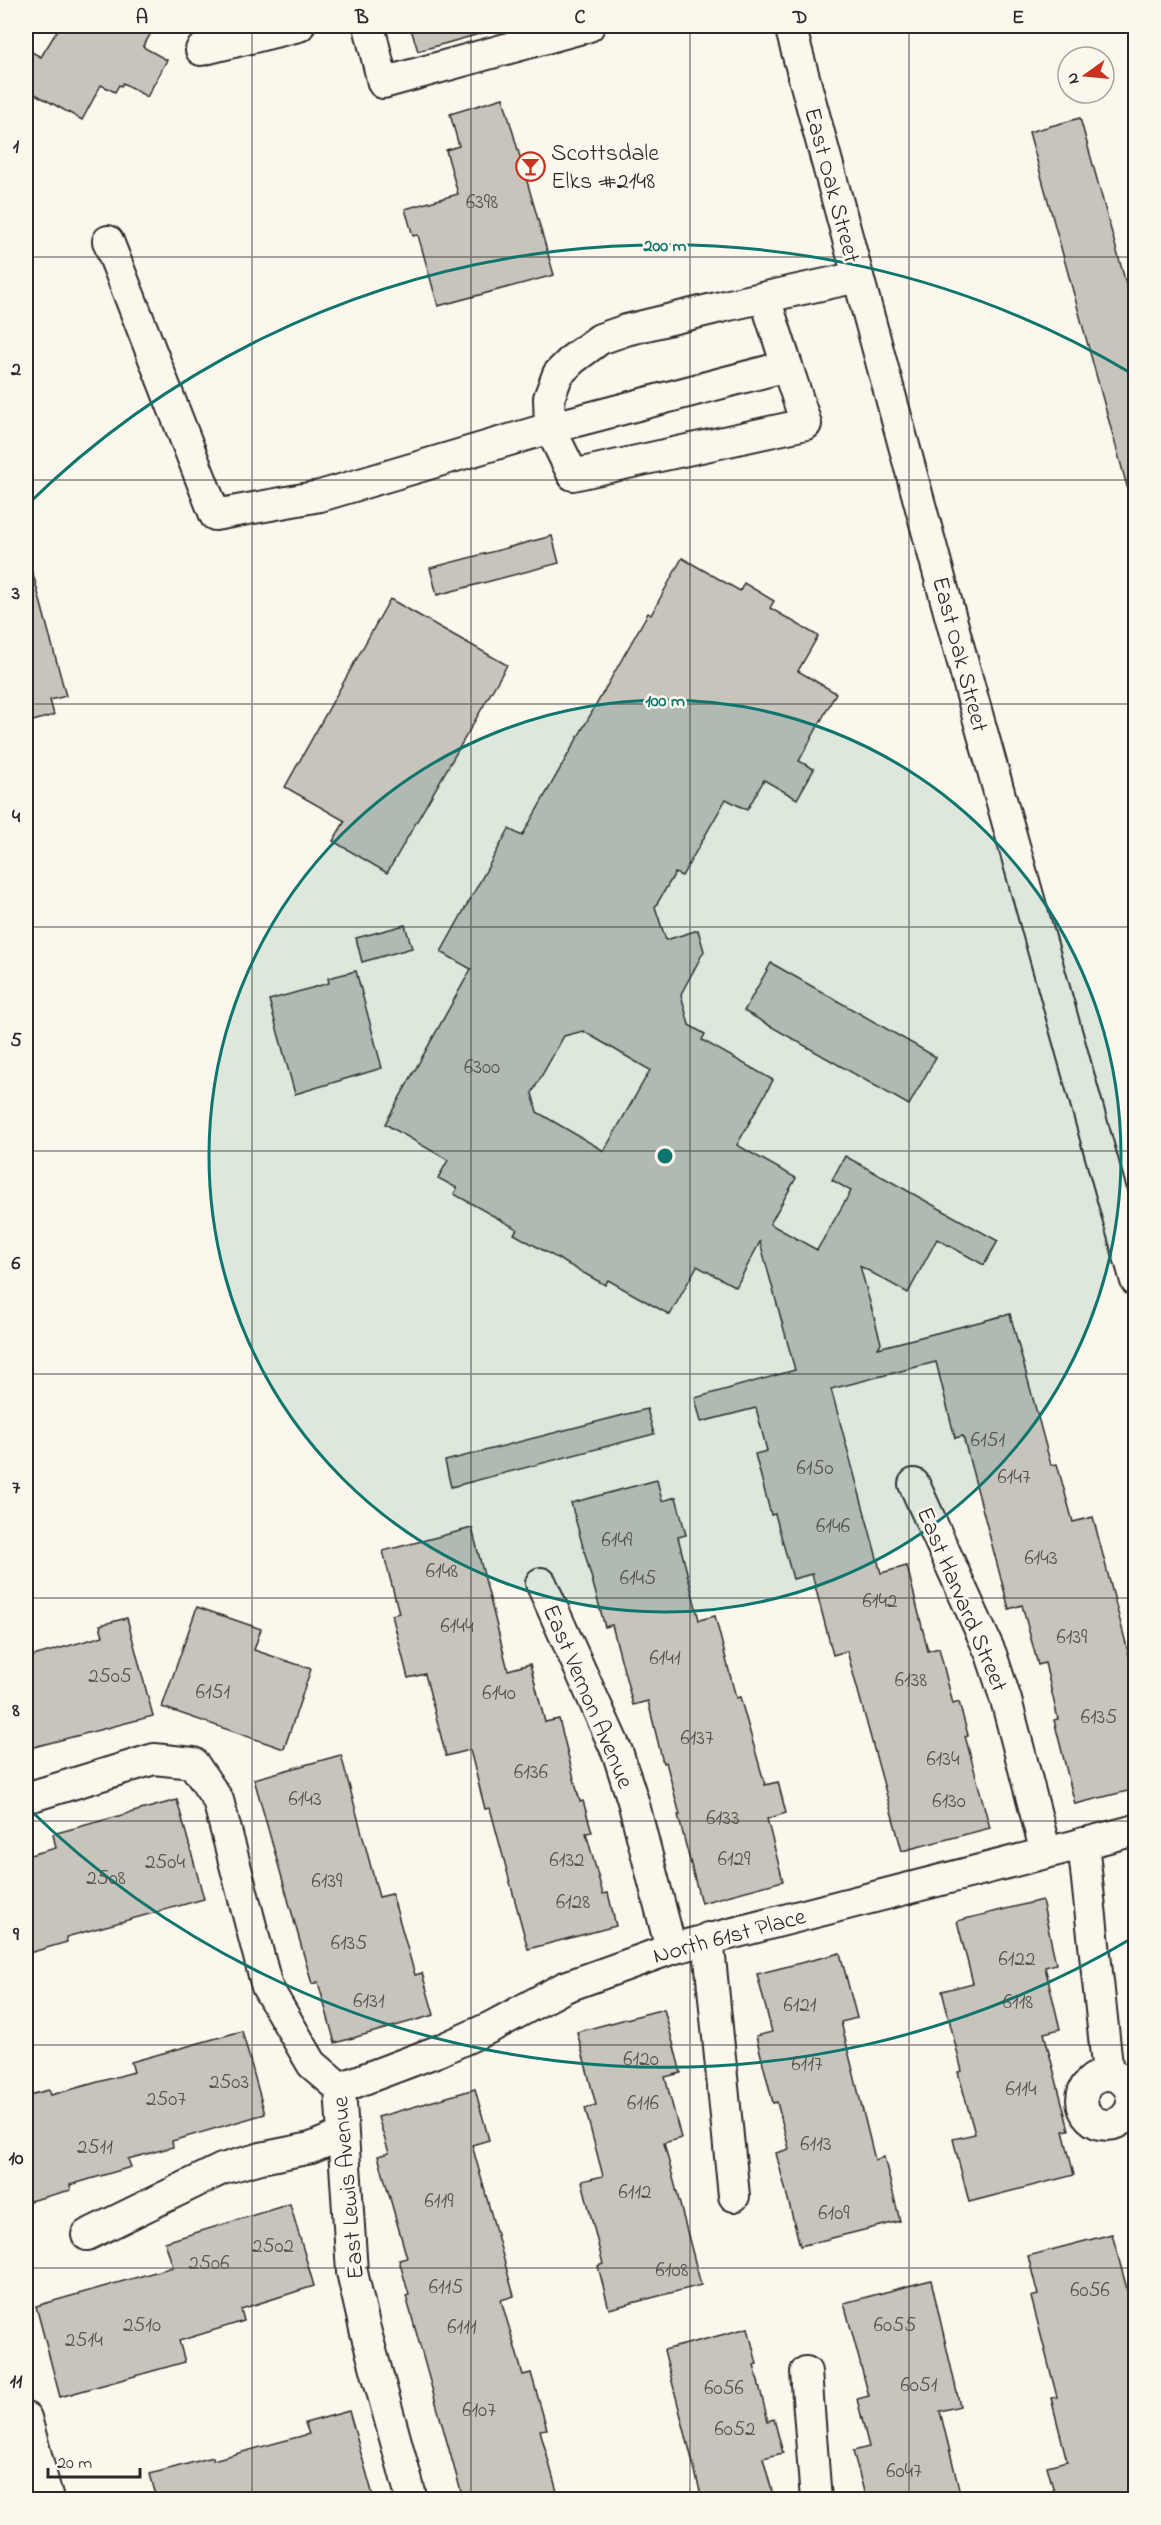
<svg xmlns="http://www.w3.org/2000/svg" width="1161" height="2525" font-family="'Indie Flower',sans-serif">
<rect width="100%" height="100%" fill="#fbf7ec"/>
<filter id="ink" filterUnits="userSpaceOnUse"><feTurbulence type="fractalNoise" baseFrequency=".0167" numOctaves="2"/><feDisplacementMap in="SourceGraphic" scale="12" xChannelSelector="R" yChannelSelector="G"/><feConvolveMatrix kernelMatrix="1 2 1 2 8 2 1 2 1" color-interpolation-filters="sRGB"/></filter>
<g filter="url(#ink)">
<g fill="#c7c4bc" stroke="#2b2b2b" stroke-width="1.5" fill-rule="evenodd">
<path d="M60,26H155L143,47L167,60L147,97L123,83L121,86L119,85L115,92L101,85L82,120L26,89V49L41,57Z"/>
<path d="M410,26H482L483,33L418,51Z"/>
<path d="M503,98L554,275L438,306L418,235L413,236L405,209L458,194L446,150L459,146L450,114Z"/>
<path d="M1080,118L1136,320V489L1128,490L1029,132Z"/>
<path d="M552,536L559,563L437,595L430,568Z"/>
<path d="M682,558L740,591L744,583L774,601L770,608L818,636L798,671L836,693L799,761L814,769L797,799L764,780L747,810L726,799L682,876L675,873L655,907L666,940L698,930L704,951L681,994L689,1025L705,1034L702,1040L773,1080L737,1145L796,1178L770,1224L817,1250L851,1191L832,1180L845,1156L998,1241L984,1265L937,1239L908,1293L860,1266L881,1343L878,1348L1010,1314L1051,1465L1057,1464L1073,1522L1093,1517L1130,1659L1136,1658V1789L1075,1804L1054,1720L1058,1719L1045,1663L1038,1665L1022,1605L1009,1609L963,1436L955,1438L936,1362L831,1389L881,1573L907,1566L928,1651L939,1648L953,1704L959,1702L968,1735L965,1736L990,1828L902,1851L847,1651L833,1655L812,1574L793,1579L775,1514L771,1515L755,1454L767,1451L756,1408L701,1422L695,1398L795,1370L760,1242L736,1287L697,1266L670,1315L608,1280L605,1285L514,1234L517,1229L454,1194L457,1188L438,1178L448,1160L385,1124L471,969L441,952L509,829L522,836L648,613L651,615ZM583,1031L650,1070L604,1151L537,1112L532,1093L564,1036Z"/>
<path d="M33,574L66,696L50,700L54,715L26,723V575Z"/>
<path d="M390,599L507,665L387,873L333,841L345,821L285,787Z"/>
<path d="M405,925L412,948L362,962L356,938Z"/>
<path d="M771,963L936,1057L909,1105L744,1011Z"/>
<path d="M356,971L382,1068L295,1094L269,1000L329,983L328,978Z"/>
<path d="M647,1409L654,1434L451,1487L445,1461Z"/>
<path d="M657,1480L662,1501L676,1497L686,1535L678,1537L699,1620L715,1616L736,1698L740,1697L765,1785L778,1782L786,1813L767,1819L783,1881L701,1903L678,1815H680L666,1762L663,1763L648,1701L633,1705L612,1625L605,1627L571,1503Z"/>
<path d="M472,1528L508,1670L530,1664L545,1722L559,1719L580,1802L583,1801L592,1832L586,1833L603,1894L608,1893L616,1926L528,1949L490,1808L485,1809L470,1750L446,1756L425,1674L408,1678L392,1615L399,1613L383,1551Z"/>
<path d="M197,1607L261,1629L254,1650L311,1669L284,1749L162,1707Z"/>
<path d="M127,1618L153,1716L26,1749V1658L103,1636L100,1625Z"/>
<path d="M341,1755L379,1897L392,1894L415,1975L422,1973L434,2015L335,2043L318,1982L312,1984L254,1779Z"/>
<path d="M177,1800L204,1899L66,1937L67,1942L26,1954V1856L56,1848L53,1834Z"/>
<path d="M1042,1900L1056,1964L1045,1967L1060,2029L1044,2033L1069,2130L1063,2131L1074,2175L969,2202L953,2139L975,2134L958,2072L962,2071L942,1991L973,1983L957,1921Z"/>
<path d="M840,1953L857,2018L841,2022L875,2160L884,2157L900,2221L800,2246L776,2153L789,2149L777,2102L773,2103L756,2036L772,2032L757,1974Z"/>
<path d="M664,2009L681,2073L665,2077L681,2138L664,2143L701,2285L609,2309L598,2266L603,2264L582,2181L603,2176L585,2108L596,2105L577,2032Z"/>
<path d="M242,2031L265,2114L172,2141L173,2147L128,2159L131,2167L70,2185L71,2190L26,2202V2096L49,2090L51,2095L134,2072L131,2062Z"/>
<path d="M475,2089L489,2140L472,2145L514,2296L501,2300L523,2375L531,2373L547,2429L540,2430L559,2499H463L406,2296L409,2295L399,2260L407,2258L378,2156L389,2153L378,2117Z"/>
<path d="M290,2204L314,2286L241,2309L244,2321L179,2341L185,2362L60,2397L36,2306L173,2267L165,2242Z"/>
<path d="M1112,2234L1136,2322V2499H1056L1047,2466L1067,2461L1051,2398L1057,2397L1031,2297L1038,2295L1028,2256Z"/>
<path d="M931,2280L960,2406L940,2411L960,2493L935,2499H866L853,2451L869,2447L857,2399L869,2396L844,2303Z"/>
<path d="M748,2328L757,2364L754,2365L768,2421L774,2419L783,2453L763,2458L774,2499H702L664,2350Z"/>
<path d="M349,2411L374,2499H157L150,2474L213,2457V2460L309,2434L305,2423Z"/>
</g>
<g fill="none" stroke-linecap="round" stroke-linejoin="round">
<defs>
<g id="minor">
<path d="M369,26L383,83L589,26"/>
<path d="M790,26L969,685L1136,1281"/>
<path d="M201,50L299,26"/>
<path d="M108,241L215,515L320,496L550,428L549,398L558,374L573,359L600,339L626,330L729,305L858,277"/>
<path d="M765,298L787,366"/>
<path d="M787,366L806,424L573,475L550,428Z"/>
<path d="M914,1484L991,1654L1006,1700L1046,1853"/>
<path d="M541,1583L618,1754L633,1801L671,1949"/>
<path d="M26,1798L154,1759L193,1763L218,1800L267,1987L312,2064L340,2088L352,2272L365,2329L412,2500"/>
<path d="M1083,1843L1108,2074"/>
<path d="M708,1938L734,2196"/>
<circle cx="1107" cy="2100" r="25"/>
<path d="M340,2088L438,2051L491,2027L565,1987L671,1949L1136,1830"/>
<path d="M87,2235L222,2169L261,2158L311,2148L342,2135"/>
<path d="M806,2372L816,2500"/>
<path d="M26,2418L48,2500"/>
</g>
</defs>
<use href="#minor" stroke="#2b2b2b" stroke-width="34"/>
<use href="#minor" stroke="#fbf7ec" stroke-width="30"/>
</g>
</g>
<path fill="none" stroke="#2b2b2b" stroke-width="1.5" stroke-opacity="0.55" d="M252,26V2500M471,26V2500M690,26V2500M909,26V2500M26,257H1136M26,480H1136M26,704H1136M26,927H1136M26,1151H1136M26,1374H1136M26,1598H1136M26,1821H1136M26,2045H1136M26,2268H1136"/>
<circle cx="665" cy="1156" r="456" fill="#0f766e" fill-opacity=".12"/>
<g fill="none" stroke="#0f766e" stroke-width="3">
<circle cx="665" cy="1156" r="456"/>
<path d="M1134 1937A911 911 0 0 1 26 1806M26 506A911 911 0 0 1 1134 375"/>
</g>
<defs>
<symbol id="bar-ring" viewBox="-11 -11 22 22"><circle r="9.5" fill="#fbf7ec" stroke="#c8321e" stroke-width="1.5"/><path d="M-6-5H6L.8 .8V4.5H3.5V6h-7V4.5H-.8V.8Z" fill="#c8321e"/></symbol>
</defs>
<g fill-rule="evenodd">
<use href="#bar-ring" x="514" y="150" width="33" height="33"/>
</g>
<g text-anchor="middle" stroke-width="5" stroke-linejoin="round" paint-order="stroke">
<g font-size="21" fill="#52514f">
<text x="482" y="208">6398</text>
<text x="482" y="1073">6300</text>
<text x="988" y="1446">6151</text>
<text x="815" y="1474">6150</text>
<text x="1014" y="1483">6147</text>
<text x="833" y="1532">6146</text>
<text x="617" y="1546">6149</text>
<text x="1041" y="1564">6143</text>
<text x="442" y="1577">6148</text>
<text x="638" y="1584">6145</text>
<text x="880" y="1607">6142</text>
<text x="457" y="1632">6144</text>
<text x="1072" y="1643">6139</text>
<text x="665" y="1664">6141</text>
<text x="110" y="1682">2505</text>
<text x="911" y="1686">6138</text>
<text x="213" y="1698">6151</text>
<text x="499" y="1699">6140</text>
<text x="1099" y="1723">6135</text>
<text x="697" y="1744">6137</text>
<text x="943" y="1765">6134</text>
<text x="531" y="1778">6136</text>
<text x="305" y="1805">6143</text>
<text x="949" y="1807">6130</text>
<text x="723" y="1824">6133</text>
<text x="734" y="1865">6129</text>
<text x="567" y="1866">6132</text>
<text x="165" y="1868">2504</text>
<text x="106" y="1884">2508</text>
<text x="327" y="1887">6139</text>
<text x="573" y="1908">6128</text>
<text x="349" y="1949">6135</text>
<text x="1017" y="1965">6122</text>
<text x="369" y="2007">6131</text>
<text x="1018" y="2008">6118</text>
<text x="800" y="2011">6121</text>
<text x="641" y="2065">6120</text>
<text x="807" y="2070">6117</text>
<text x="229" y="2088">2503</text>
<text x="1021" y="2095">6114</text>
<text x="166" y="2105">2507</text>
<text x="643" y="2109">6116</text>
<text x="816" y="2150">6113</text>
<text x="95" y="2153">2511</text>
<text x="635" y="2198">6112</text>
<text x="439" y="2207">6119</text>
<text x="834" y="2219">6109</text>
<text x="273" y="2252">2502</text>
<text x="209" y="2269">2506</text>
<text x="672" y="2276">6108</text>
<text x="446" y="2293">6115</text>
<text x="1090" y="2296">6056</text>
<text x="142" y="2331">2510</text>
<text x="895" y="2331">6055</text>
<text x="462" y="2333">6111</text>
<text x="84" y="2346">2514</text>
<text x="919" y="2391">6051</text>
<text x="724" y="2394">6056</text>
<text x="479" y="2416">6107</text>
<text x="735" y="2435">6052</text>
<text x="904" y="2477">6047</text>
</g>
<g font-size="24" fill="#2b2b2b" stroke="#fbf7ec" text-anchor="start">
<text x="551" y="160">Scottsdale<tspan x="551" dy="28">Elks #2148</tspan></text>
</g>
<g font-size="24" fill="#2b2b2b" stroke="#fbf7ec">
<text transform="translate(833 185) rotate(75)" y="8">East Oak Street</text>
<text transform="translate(961 654) rotate(75)" y="8">East Oak Street</text>
<text transform="translate(963 1599) rotate(67)" y="8">East Harvard Street</text>
<text transform="translate(589 1696) rotate(67)" y="8">East Vernon Avenue</text>
<text transform="translate(729 1935) rotate(-15)" y="8">North 61st Place</text>
<text transform="translate(347 2188) rotate(-95)" y="8">East Lewis Avenue</text>
</g>
</g>
<circle cx="665" cy="1156" r="9" fill="#0f766e" stroke="#fbf7ec" stroke-width="3"/>
<g font-size="18" text-anchor="middle" font-weight="bold" fill="#0f766e" stroke="#fbf7ec" stroke-width="5" stroke-linejoin="round" paint-order="stroke">
<text x="665" y="251">200 m</text>
<text x="665" y="706">100 m</text>
</g>
<rect width="1161" height="2525" fill="none" stroke="#fbf7ec" stroke-width="66"/>
<g transform="translate(1086 75) rotate(255)"><circle r="28" fill="#fbf7ec" stroke="#a8a59f" stroke-width="1.5"/>
<path d="M0-4.5L10 22L0 15L-10 22Z" fill="#c8321e"/>
<text y="-9" font-size="16" font-weight="bold" text-anchor="middle" fill="#2b2b2b">N</text>
</g>
<path d="M48 2468v9h92v-9" fill="none" stroke="#2b2b2b" stroke-width="3"/>
<text x="57" y="2468" font-size="18" fill="#2b2b2b" stroke="#fbf7ec" stroke-width="4.5" paint-order="stroke">20 m</text>
<rect x="33" y="33" width="1095" height="2459" fill="none" stroke="#2b2b2b" stroke-width="2"/>
<g font-size="20" text-anchor="middle" font-weight="bold" fill="#2b2b2b">
<text x="142" y="23">A</text>
<text x="362" y="23">B</text>
<text x="580" y="23">C</text>
<text x="800" y="23">D</text>
<text x="1018" y="23">E</text>
<text x="16" y="152">1</text>
<text x="16" y="375">2</text>
<text x="16" y="599">3</text>
<text x="16" y="822">4</text>
<text x="16" y="1046">5</text>
<text x="16" y="1269">6</text>
<text x="16" y="1493">7</text>
<text x="16" y="1716">8</text>
<text x="16" y="1940">9</text>
<text x="16" y="2164">10</text>
<text x="16" y="2387">11</text>
</g>
</svg>
